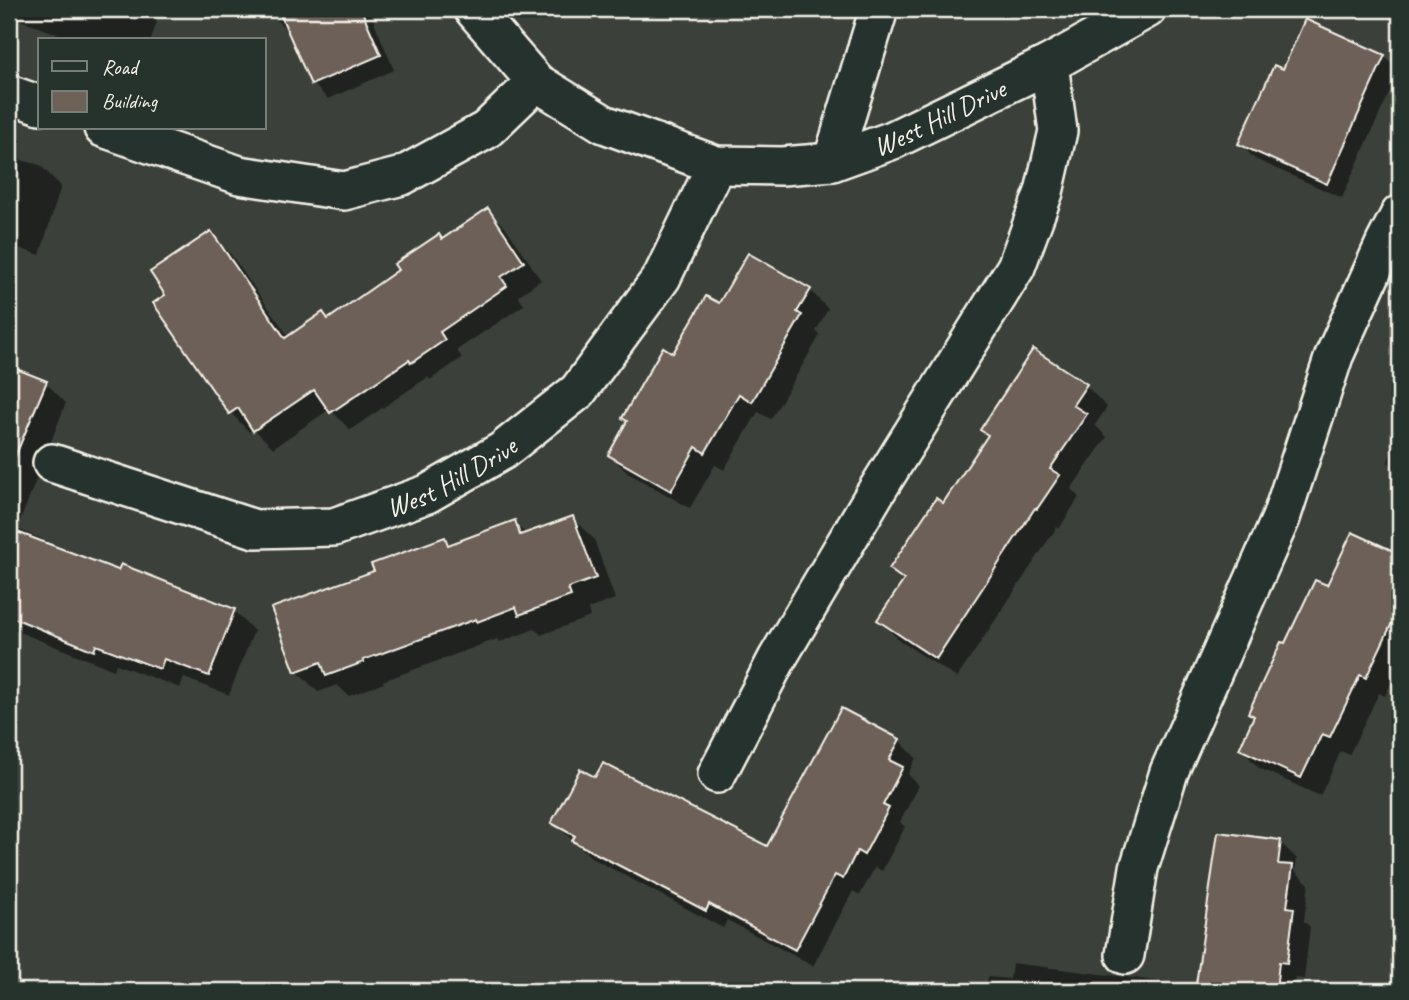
<svg xmlns="http://www.w3.org/2000/svg" width="1409" height="1000" font-family="Caveat,sans-serif">
<rect width="100%" height="100%" fill="#3b413a"/>
<filter id="ink" filterUnits="userSpaceOnUse"><feTurbulence type="fractalNoise" baseFrequency=".0143" numOctaves="2"/><feDisplacementMap in="SourceGraphic" scale="14" xChannelSelector="R" yChannelSelector="G"/><feConvolveMatrix kernelMatrix="1 2 1 2 8 2 1 2 1" color-interpolation-filters="sRGB"/></filter>
<g filter="url(#ink)">
<g fill="#0007">
<path d="M9,9H161L151,40H74L9,16Z"/>
<path d="M269,9H375L378,14L372,17L394,70L328,99L313,84L289,29L287,30L272,16Z"/>
<path d="M1384,56L1399,71L1342,198L1255,159L1240,144L1283,72Z"/>
<path d="M9,148L21,160L40,165L61,186L40,255L9,245Z"/>
<path d="M488,210L506,228L541,280L518,296L524,305L457,350L462,358L430,380L428,377L350,430L330,409L273,448L253,428L249,432L231,413L156,303L168,295L210,233L229,252L289,337L329,320Z"/>
<path d="M810,290L828,309L816,331L820,335L771,419L758,412L724,470L715,465L690,508L628,473L610,455L674,355L719,306Z"/>
<path d="M9,368L46,383L66,403L17,529L42,539L50,546L234,611L254,631L229,695L184,678L180,688L116,664L114,670L9,628Z"/>
<path d="M1086,386L1107,407L1095,425L1107,437L1071,489L1079,497L1059,529L1057,527L957,678L900,641L879,620L905,582L892,569L943,505L989,436L983,430Z"/>
<path d="M1400,398V474L1388,462L1398,427L1393,422Z"/>
<path d="M572,518L594,539L615,599L588,609L590,617L541,635L535,629L500,642L497,639L383,681L384,683L349,696L337,685L318,692L297,671L376,572L445,539L451,545L514,522L527,535Z"/>
<path d="M1353,534L1400,556V664L1385,696L1379,693L1349,755L1341,751L1320,796L1259,768L1241,749L1255,718L1250,713L1286,646L1328,588Z"/>
<path d="M899,740L916,758L908,774L919,786L900,822L905,827L882,871L875,867L860,895L853,891L813,966L727,920L723,928L592,858L554,823L767,849Z"/>
<path d="M1280,842L1297,859L1295,871L1309,884L1304,921L1310,927L1304,979L1296,978L1294,991H986L988,977L1010,979L1012,963L1198,986Z"/>
</g>
<g fill="#6d6158" stroke="#f4f1e8" stroke-width="2">
<path d="M278,9H361L381,55L311,85Z"/>
<path d="M1305,19L1385,55L1327,184L1238,144L1274,65L1283,69Z"/>
<path d="M488,208L524,262L501,277L507,286L440,332L445,340L411,363L409,360L330,413L314,390L253,431L238,408L229,414L153,303L165,295L150,272L211,231L285,338L323,312L328,319L398,270L394,264L439,234L442,239Z"/>
<path d="M748,253L811,289L797,312L802,315L752,402L739,394L705,453L696,447L671,491L608,455L627,421L622,418L663,347L673,353L706,296L719,303Z"/>
<path d="M1033,349L1087,384L1073,405L1087,414L1050,469L1060,475L1037,509L1035,508L936,659L877,620L904,580L889,569L936,498L943,503L988,435L980,430Z"/>
<path d="M9,366L47,381L9,471Z"/>
<path d="M573,516L596,578L568,588L571,596L519,615L516,607L477,622L476,619L363,660L364,662L326,676L321,662L295,672L271,608L374,571L371,564L445,537L448,545L515,520L520,535Z"/>
<path d="M9,529L118,570L121,564L235,609L209,676L164,659L160,669L96,645L94,651L9,616Z"/>
<path d="M1352,532L1400,554V606L1366,678L1360,675L1330,737L1322,734L1301,778L1239,749L1254,716L1248,713L1281,642L1285,643L1315,580L1327,585Z"/>
<path d="M841,708L900,739L889,760L903,767L883,805L889,808L864,855L857,851L843,879L835,875L795,950L709,904L706,911L572,841L575,836L551,823L580,769L595,777L603,763L767,846Z"/>
<path d="M1218,832L1281,840L1278,864L1293,865L1287,907L1294,908L1287,963L1279,962L1276,991L1241,987L1240,991H1195Z"/>
</g>
<g fill="none" stroke-linecap="round" stroke-linejoin="round">
<defs>
<g id="minor">
<path id="s1" d="M473,9L536,82L604,124L716,165L782,166L832,162L893,140L1049,64L1147,9"/>
<path d="M9,94L40,105"/>
<path d="M103,128L239,175L344,191L402,176L486,130L536,82"/>
<path d="M832,162L879,9"/>
<path id="s2" d="M52,463L255,529L334,527L427,494L502,451L578,391L662,277L716,165"/>
<path d="M717,774L777,659L874,495L1016,267L1044,192L1058,131L1049,64"/>
<path d="M1125,955L1139,868L1169,772L1281,518L1334,356L1385,243L1400,214"/>
</g>
</defs>
<use href="#minor" stroke="#f4f1e8" stroke-width="42"/>
<use href="#minor" stroke="#26332d" stroke-width="37"/>
</g>
</g>
<g text-anchor="middle" stroke-width="5" stroke-linejoin="round" paint-order="stroke">
<g font-size="28" fill="#f4f1e8" stroke="#26332d">
<text dy="10" stroke="none"><textPath href="#s1" startOffset="528">West Hill Drive</textPath></text>
<text dy="10" stroke="none"><textPath href="#s2" startOffset="420">West Hill Drive</textPath></text>
</g>
</g>
<rect width="1409" height="1000" fill="none" stroke="#26332d" stroke-width="35"/>
<rect x="18" y="18" width="1374" height="965" fill="none" stroke="#f4f1e8" stroke-width="2.5" filter="url(#ink)"/>
<rect x="38" y="38" width="228" height="91" fill="#26332d" stroke="#787f78" stroke-width="2"/>
<rect x="52" y="61" width="35" height="10" fill="#26332d" stroke="#787f78" stroke-width="2"/>
<text x="102" y="74" font-size="21" fill="#f4f1e8">Road</text>
<rect x="52" y="91" width="35" height="21" fill="#6d6158" stroke="#787f78" stroke-width="2"/>
<text x="102" y="108" font-size="21" fill="#f4f1e8">Building</text>
</svg>
